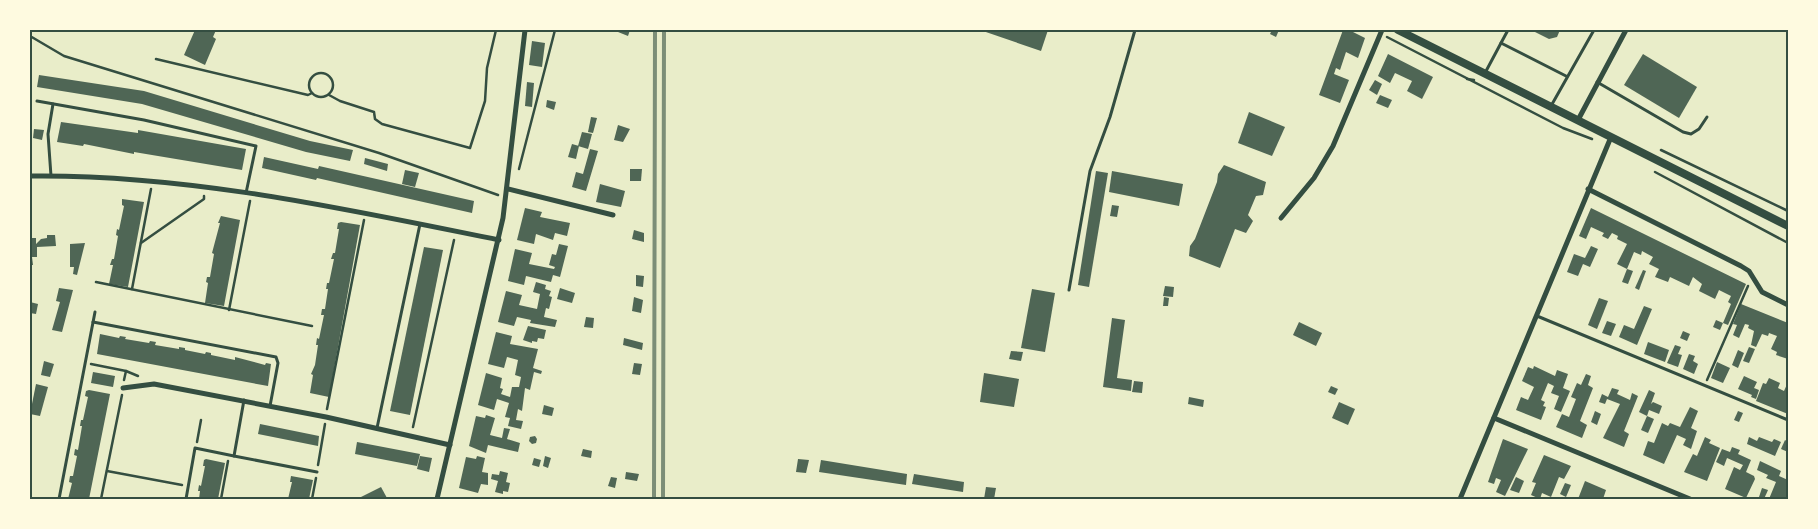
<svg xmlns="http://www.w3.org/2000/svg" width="1818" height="529" font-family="Helvetica,sans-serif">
<rect width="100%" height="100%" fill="#e9edc9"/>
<g fill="#4f6655">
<path d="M195,30H216L213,37L216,39L205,65L184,55Z"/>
<path d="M619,30H630L628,36L618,32Z"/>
<path d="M980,30H1048L1041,51Z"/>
<path d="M1272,30H1279L1276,37L1270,34Z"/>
<path d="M1343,30H1349L1365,38L1358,58L1346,52L1340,70L1336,68L1334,74L1349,80L1340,103L1319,95Z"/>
<path d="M1531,30H1560L1557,37L1549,39Z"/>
<path d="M532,41L545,43L542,67L529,65Z"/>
<path d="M1388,54L1433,77L1422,99L1407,91L1412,81L1395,73L1390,83L1378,76Z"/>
<path d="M1643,54L1697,87L1679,118L1624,85Z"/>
<path d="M39,75L144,91L310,141L353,150L350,161L306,152L142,104L37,87Z"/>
<path d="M1375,80L1382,84L1377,95L1369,90Z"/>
<path d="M527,82L534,83L532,107L525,106Z"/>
<path d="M1380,95L1392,100L1388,108L1376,103Z"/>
<path d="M547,100L556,102L554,110L546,107Z"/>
<path d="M1249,112L1285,127L1272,156L1238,143Z"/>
<path d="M591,117L597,118L593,133L588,132Z"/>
<path d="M61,122L138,133V130L246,149L242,170L134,152V154L84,144L83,146L57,142Z"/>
<path d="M618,125L630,129L623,142L614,140Z"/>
<path d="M34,129L44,130L42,140L33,138Z"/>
<path d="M582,132L592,134L588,149L578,146Z"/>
<path d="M572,144L579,146L576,159L568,157Z"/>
<path d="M590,149L598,151L586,191L572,187L576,172L583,174Z"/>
<path d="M264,157L318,169L319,166L474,201L472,213L317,178L316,180L262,168Z"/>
<path d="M365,158L388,164L387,171L364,164Z"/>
<path d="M1224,165L1266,182L1263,195L1256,196L1248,215L1253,221L1246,233L1235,229L1220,268L1189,256L1190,246L1195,239L1217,182L1218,174Z"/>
<path d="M630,169H642L641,181H630Z"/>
<path d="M405,170L419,173L415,187L402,184Z"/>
<path d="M1096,171L1108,173L1089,287L1078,285Z"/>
<path d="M1112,171L1183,184L1179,206L1109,192Z"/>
<path d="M600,184L625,191L621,207L596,202Z"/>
<path d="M122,199L144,202L128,287L109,284L113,265H110L112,259H114L118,236L116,235L117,229L119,230L124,206L122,205Z"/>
<path d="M1112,205L1119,206L1117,217L1110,216Z"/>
<path d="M525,208L542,212L540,217L570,223L567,236L555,233L553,240L536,234L534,244L517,240Z"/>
<path d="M1591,208L1746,284L1728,325L1723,323L1731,304L1728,302L1731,296L1719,290L1715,299L1699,291L1702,284L1693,277L1689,286L1670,277L1668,282L1655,277L1659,269L1649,264L1653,257L1642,251L1641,255L1634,252L1627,269L1617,264L1627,244L1617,239L1618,236L1612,233L1608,239L1602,236L1604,233L1591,227L1586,239L1579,236Z"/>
<path d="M221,216L240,220L224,306L205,303L208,283L206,282L207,277H210L214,254L212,253L220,223H218Z"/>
<path d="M341,222L360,225L329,397L310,393L313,375L311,374L315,365L318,345H316L317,338L319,339L324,315H321L322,309H325L328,289H326L327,283H329L334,259H331L333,253H335L339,229H337L338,223Z"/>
<path d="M634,230L644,233V242L632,239Z"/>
<path d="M47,235H55L56,246L37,247V257H32L33,265H30V238H36V244L41,239L47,238Z"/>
<path d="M85,243L77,275L73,274L74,267H70V244Z"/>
<path d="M559,244L568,246L560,277L553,275L551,282L526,276L524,285L508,281L515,249L532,253L529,264L554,269L555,267L549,265L552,254L556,255Z"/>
<path d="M1591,246L1598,249L1590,267L1583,264L1578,276L1567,272L1574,254L1585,258Z"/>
<path d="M424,247L443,250L410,415L390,411Z"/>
<path d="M1627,269L1633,271L1628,284L1622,282Z"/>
<path d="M1643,270L1646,271L1639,290L1635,288Z"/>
<path d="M636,275L644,276L643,287L636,286Z"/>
<path d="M536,282L546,285L545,289L551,291L549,296L552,297L549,309L546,308L544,317L557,320L555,327L530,323L531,320L517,317L514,326L498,322L506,291L522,295L519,305L537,309L540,294L533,292Z"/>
<path d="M1165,286L1174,287L1173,297L1163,296Z"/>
<path d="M59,288L73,290L62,332L52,330L60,302L56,301Z"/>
<path d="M560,288L575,293L572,303L557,299Z"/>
<path d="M1032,289L1055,293L1045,352L1021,348Z"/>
<path d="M634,297L643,300L641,313L632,311Z"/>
<path d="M1164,297L1169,298L1168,306H1163Z"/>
<path d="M1599,298L1608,301L1597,329L1588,325Z"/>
<path d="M30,302L38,304L36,314L30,313Z"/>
<path d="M1741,304L1788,323V359L1776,355L1777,352L1771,349L1777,336L1769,333L1768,336L1762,334L1756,347L1751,345L1754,331L1748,328L1749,325L1745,324L1739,338L1733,335L1737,325L1733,324Z"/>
<path d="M1644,306L1652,309L1637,345L1619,337L1624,325L1634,329Z"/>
<path d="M586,317L594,318L593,328L584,327Z"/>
<path d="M1112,318L1125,320L1117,378L1132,380L1131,391L1103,387Z"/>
<path d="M1716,320L1723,323L1720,330L1713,327Z"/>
<path d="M1607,321L1616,324L1611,336L1602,333Z"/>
<path d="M1299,322L1322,333L1316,346L1293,335Z"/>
<path d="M528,326L546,330L544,339L538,338L537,342L532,341V343L523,340Z"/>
<path d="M1683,331L1690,334L1687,341L1680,338Z"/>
<path d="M496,332L512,336L510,344L538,349L533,368L542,371L541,374L534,372L530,390L525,388L522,411L518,409L516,420L523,421L521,429L508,426L510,418L505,417L509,403L497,399L494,410L478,405L486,373L502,378L500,388L503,389L501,394L510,397L512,387H519L521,377L515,375L518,360L507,357L504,368L488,364Z"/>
<path d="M100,334L119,338L120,336L126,337L125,339L149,343L150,341L156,342L155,345L179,349V347L185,348V350L205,354L206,352L211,353V355L235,360V357L265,365L266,363L271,364L268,386L97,354Z"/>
<path d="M624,338L643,343L642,350L623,345Z"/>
<path d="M1648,342L1669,350L1665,362L1644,354Z"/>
<path d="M1675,345L1681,347L1678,354L1682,355L1678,367L1667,363Z"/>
<path d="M1749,347L1755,349L1749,363L1743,361Z"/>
<path d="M1738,350L1744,353L1738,368L1732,365Z"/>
<path d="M1011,351L1023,352L1021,361L1009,359Z"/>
<path d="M1689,354L1695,356L1693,361L1698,364L1694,374L1683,369Z"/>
<path d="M44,361L54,364L50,377L41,375Z"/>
<path d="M1717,362L1730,368L1723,383L1711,378Z"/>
<path d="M634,363L642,364L640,375L632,374Z"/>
<path d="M1534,366L1555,376L1557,370L1568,374L1563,388L1570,391L1561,412L1554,409L1559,396L1551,393L1554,386L1548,383L1541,400L1545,402L1543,406L1546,407L1541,420L1516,410L1521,397L1528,400L1534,387L1522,381L1528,367L1533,369Z"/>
<path d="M93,372L115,376L113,387L91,383Z"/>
<path d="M984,373L1019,379L1014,407L980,402Z"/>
<path d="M1586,374L1591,376L1588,385L1593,388L1580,421L1587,425L1582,438L1556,427L1562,414L1569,417L1576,399L1571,397L1577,383L1581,385Z"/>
<path d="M1744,376L1757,382L1754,388L1759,390L1756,399L1751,397L1752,395L1738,389Z"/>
<path d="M1769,378L1780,383L1778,388L1784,391L1788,382V414L1756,401L1763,383L1766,384Z"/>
<path d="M1134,381L1143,382L1142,393L1132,392Z"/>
<path d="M36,384L48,387L40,416L30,414Z"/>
<path d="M1331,386L1338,389L1335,395L1328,392Z"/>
<path d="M1612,388L1619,390L1617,394L1630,400L1632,393L1638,396L1624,431L1629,434L1624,447L1603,438L1620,404L1607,399L1605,404L1599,402L1602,394L1608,397Z"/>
<path d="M89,390L110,394L89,499H68L72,483L69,482L70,476H73L77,456L74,455L75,449L78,450L82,426H80L81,420H83L88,397L85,396L86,391Z"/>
<path d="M1649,390L1655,393L1651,404L1653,402L1662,406L1659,414L1649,410L1647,416L1639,412Z"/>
<path d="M1189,397L1204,400L1203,407L1188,404Z"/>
<path d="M1339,402L1355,409L1348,425L1332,418Z"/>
<path d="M544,405L554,408L552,416L542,414Z"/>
<path d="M1690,407L1698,411L1691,428L1697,431L1691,449L1683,445L1686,439L1677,435L1664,464L1643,455L1648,441L1654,443L1662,423L1668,426L1670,423L1680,427Z"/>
<path d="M1595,411L1601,414L1597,425L1591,422Z"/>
<path d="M1738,411L1743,413L1739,422L1734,420Z"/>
<path d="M486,415L495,418L490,435L502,438L504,428L510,429L507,439L520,443L518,452L488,445L486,453L469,446L476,416L485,418Z"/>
<path d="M1647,416L1654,419L1648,433L1641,430Z"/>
<path d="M260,424L319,436L318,446L258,434Z"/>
<path d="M535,436L537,439L536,443L532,444L529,441L530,437Z"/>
<path d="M1705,437L1711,440L1709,443L1720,448L1707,481L1684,472L1693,454L1697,456Z"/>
<path d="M1749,437L1757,441L1759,437L1772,442L1774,439L1781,442L1775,456L1747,444Z"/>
<path d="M1503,439L1528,449L1505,496L1496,492L1501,480L1496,478L1494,484L1488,482Z"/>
<path d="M1785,440L1788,442V452L1781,449Z"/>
<path d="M357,442L420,454L417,466L355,454Z"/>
<path d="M1732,447L1740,450L1738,454L1751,460L1746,472L1754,476L1755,479L1746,498L1725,489L1734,467L1740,470L1743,465L1727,458L1724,466L1716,462L1722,449L1730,452Z"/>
<path d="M583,449L592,451L591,458L581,456Z"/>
<path d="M1544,455L1571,466L1564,479L1559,477L1551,497L1542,493L1540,499L1531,495L1536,483L1532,482Z"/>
<path d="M420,456L432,458L429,472L417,469Z"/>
<path d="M477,456L485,458L482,472L488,473V485L481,484L478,493L459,488L466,457L476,459Z"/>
<path d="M545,456L551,458L548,468L543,466Z"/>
<path d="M534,458L541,460L539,467L532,465Z"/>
<path d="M206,459L225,463L218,499H199L200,491H198L199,485L201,486L205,466H203L204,460Z"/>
<path d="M798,459L809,460L806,473L796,472Z"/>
<path d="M821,460L907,474L906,485L819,472Z"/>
<path d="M1760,461L1781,471L1779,476L1788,480V499H1769L1776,482L1766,478L1768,475L1757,470Z"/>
<path d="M500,471L508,473L506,482L510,483L508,492L503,491V494L495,492L498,481L491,479L492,474L499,475Z"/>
<path d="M626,472L639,474L637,481L625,479Z"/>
<path d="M914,474L964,482L963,492L912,484Z"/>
<path d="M291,476L313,480L309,499H288L292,482H290Z"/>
<path d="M611,477L617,478L615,488L608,486Z"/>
<path d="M1516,477L1524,481L1519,493L1510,490Z"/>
<path d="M1585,481L1606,490L1603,499H1578Z"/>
<path d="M1565,483L1571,485L1566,497L1560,494Z"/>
<path d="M381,487L387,498L385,499H363L361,497Z"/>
<path d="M986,487L996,488L994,499H984Z"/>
<path d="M1762,488L1768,490L1764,499L1759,497Z"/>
</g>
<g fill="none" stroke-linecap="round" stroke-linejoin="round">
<g stroke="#344e41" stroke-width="2.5">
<path d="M30,36L64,56L379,153L498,195"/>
<path d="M1387,37L1563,128L1592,139"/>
<path d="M156,59L308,95L312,93"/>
<circle cx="321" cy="85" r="12"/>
<path d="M1467,79L1474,80"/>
<path d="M329,95L340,101L374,112L375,119L382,124L470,148L485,101L487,68L496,30"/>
<path d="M1661,150L1788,211"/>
<path d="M519,169L555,30"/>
<path d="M1655,172L1788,243"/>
<path d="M141,243L204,199V196"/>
<path d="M96,282L312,326"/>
<path d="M132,289L151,189"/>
<path d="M229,310L250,201"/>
<path d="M91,364L126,371L124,380"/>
<path d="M126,371L138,376"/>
<path d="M1707,380L1748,286"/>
<path d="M327,409L364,220"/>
<path d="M413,427L454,240"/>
<path d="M197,442L201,420"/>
<path d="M318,465L325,424"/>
<path d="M107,471L182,485"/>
<path d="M101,499L122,395"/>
<path d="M221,499L228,461"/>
<path d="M312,499L316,478"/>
</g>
<g stroke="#344e41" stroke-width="3">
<path d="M1501,43L1508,30"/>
<path d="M1485,73L1501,43L1566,76"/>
<path d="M1597,82L1683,132L1691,134L1699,129L1707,117"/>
<path d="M37,101L144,120L256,146L246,193"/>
<path d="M1551,106L1594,30"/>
<path d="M51,176L48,134L53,104"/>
<path d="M1069,290L1090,171L1110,117L1135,30"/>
<path d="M1537,316L1788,420"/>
<path d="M93,322L276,357L278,363L270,406"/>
<path d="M377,428L420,224"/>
<path d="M234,456L317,472"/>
<path d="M59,499L95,312"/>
<path d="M186,499L195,448L234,456L244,400"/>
</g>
<g stroke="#344e41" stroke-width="5">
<path d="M1578,120L1626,30"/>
<path d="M30,176C188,174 345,209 499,240"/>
<path d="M508,189L613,215"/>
<path d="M1588,189L1741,266L1749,271L1762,292L1788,305"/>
<path d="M1281,218L1314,178L1333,146L1382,30"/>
<path d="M123,388L154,384L326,417L450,445"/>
<path d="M1494,418L1690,499"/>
<path d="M437,499L503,218L525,30"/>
<path d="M1460,499L1611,137"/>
</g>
<path stroke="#344e41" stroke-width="8" d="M1398,30L1788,226"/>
<g stroke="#7c8e77" stroke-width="4">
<path d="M654,499L655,30"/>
<path d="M663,499L664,30"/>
</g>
</g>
<rect width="1818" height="529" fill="none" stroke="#fefae0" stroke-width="62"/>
<rect x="31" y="31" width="1756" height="467" fill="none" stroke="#344e41" stroke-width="2"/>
</svg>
